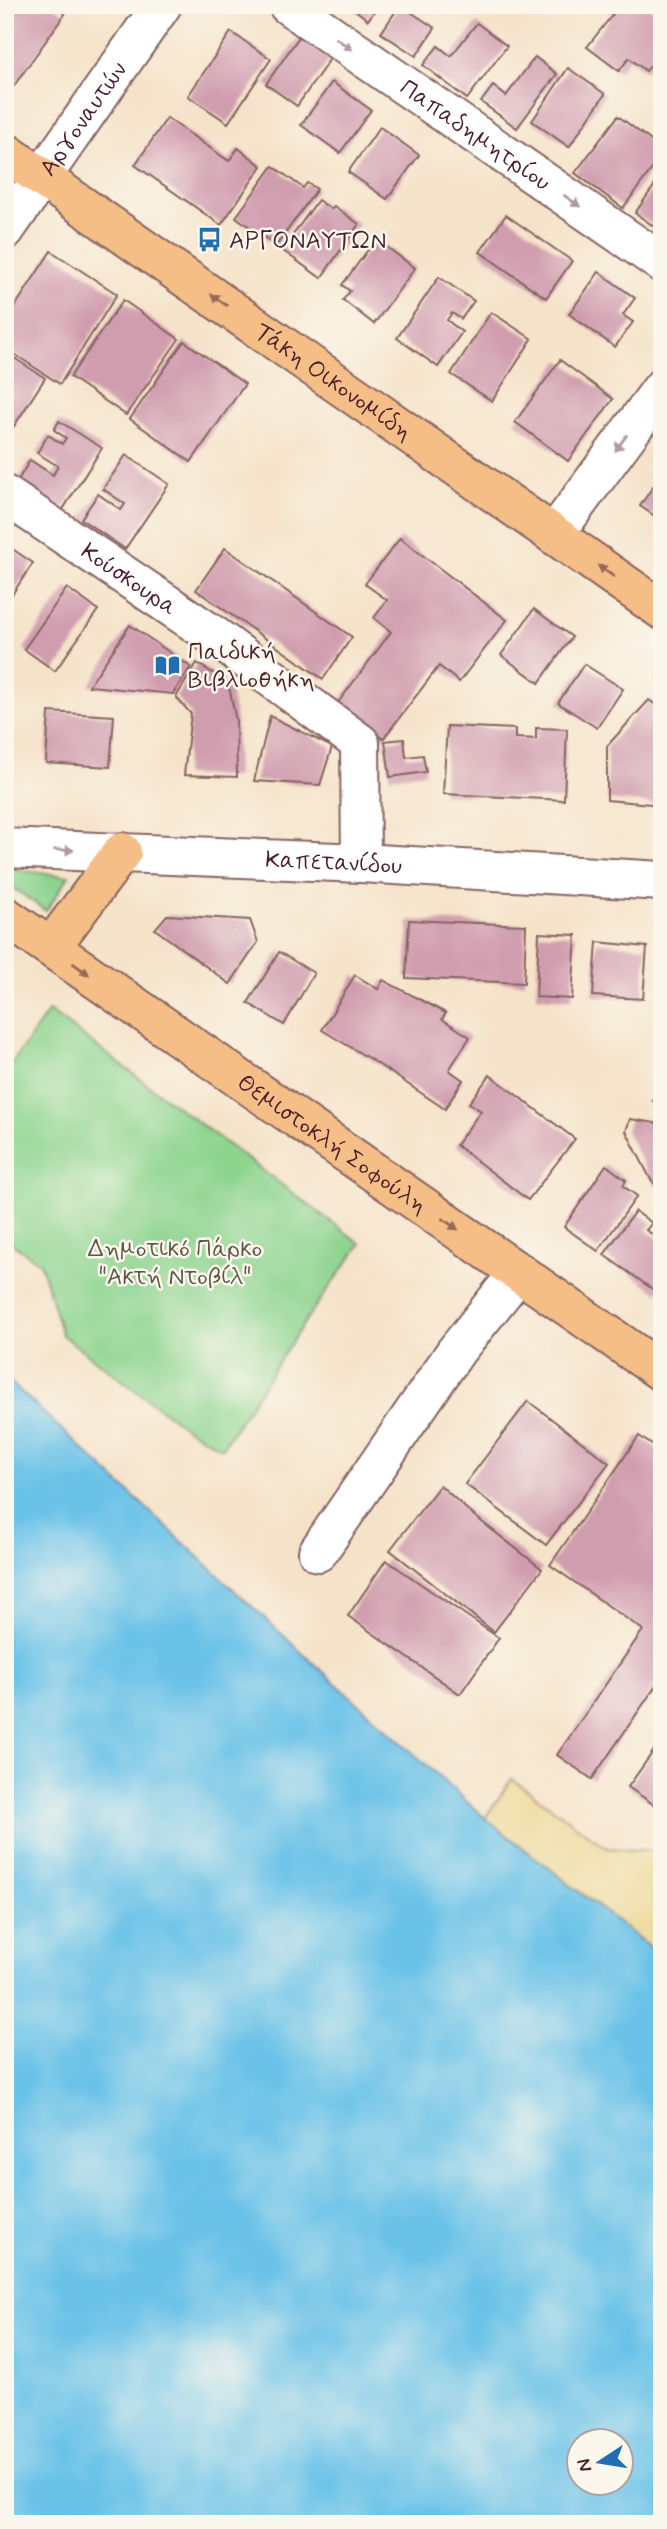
<svg xmlns="http://www.w3.org/2000/svg" width="667" height="2529" font-family="Mynerve,sans-serif">
<rect width="100%" height="100%" fill="#fbf7ec"/>
<filter id="ink" filterUnits="userSpaceOnUse"><feTurbulence type="fractalNoise" baseFrequency=".0143" numOctaves="2"/><feDisplacementMap in="SourceGraphic" scale="14" xChannelSelector="R" yChannelSelector="G"/><feConvolveMatrix kernelMatrix="1 2 1 2 8 2 1 2 1" color-interpolation-filters="sRGB"/></filter>
<filter id="wash" filterUnits="userSpaceOnUse"><feTurbulence type="fractalNoise" baseFrequency=".00686" numOctaves="4" result="noise"/><feDisplacementMap in="SourceGraphic" scale="28" xChannelSelector="R" yChannelSelector="G"/><feGaussianBlur stdDeviation="1.57" result="paint"/><feColorMatrix in="noise" values="0 0 0 0 0 0 0 0 0 0 0 0 0 0 0 0 0 1.4 0 .05"/><feComposite in="paint" operator="in"/></filter>
<g filter="url(#wash)">
<rect width="100%" height="100%" fill="#f5e3c9"/>
<g fill="#8dd48f" stroke="#6c7a5d" stroke-width="2">
<path d="M5,869L69,876L46,911L5,882Z"/>
<path d="M49,1011L361,1244L310,1314L222,1448L187,1429L62,1335L40,1263L5,1239V1073Z"/>
</g>
<path fill="#eeda9e" stroke="#9c7c64" stroke-width="2" d="M512,1779L607,1848L662,1852V1957L485,1818Z"/>
<path fill="#6bc2e8" stroke="#5a708a" stroke-width="2" fill-rule="evenodd" d="M5,1377L300,1651L485,1818L662,1957V2524H5ZM580,2442H622V2484H580Z"/>
<g id="blocks">
<g fill="#d09daf">
<path d="M8,5H53L65,14L11,90L5,86V9Z"/>
<path d="M349,5H379L368,20Z"/>
<path d="M400,5L435,28L416,56L381,33Z"/>
<path d="M601,5H647L662,17V51L646,71L629,58L619,71L587,47L613,14Z"/>
<path d="M477,23L507,46L467,99L423,65L438,46L451,56Z"/>
<path d="M231,32L271,59L228,123L188,96Z"/>
<path d="M301,34L332,56L297,106L266,84Z"/>
<path d="M535,57L557,74L517,128L481,102L493,86L506,96Z"/>
<path d="M568,68L605,94L569,147L532,121Z"/>
<path d="M332,82L371,110L340,153L301,125Z"/>
<path d="M618,116L662,149V155L623,208L575,173Z"/>
<path d="M167,118L229,161L238,148L262,166L221,225L135,165Z"/>
<path d="M380,127L419,155L387,199L348,172Z"/>
<path d="M273,166L303,188L307,183L317,189L276,246L236,217Z"/>
<path d="M662,175V232L635,213Z"/>
<path d="M318,200L331,209L334,206L359,224L321,278L282,250Z"/>
<path d="M506,215L572,261L546,298L480,252Z"/>
<path d="M376,239L415,268L374,324L343,300L350,291L342,285Z"/>
<path d="M51,251L117,294L60,384L5,348V322Z"/>
<path d="M599,272L635,298L623,315L633,322L615,347L569,314Z"/>
<path d="M439,277L474,301L461,319L452,313L447,320L462,332L438,367L397,338Z"/>
<path d="M123,300L179,339L126,415L70,377Z"/>
<path d="M491,312L532,339L492,401L451,374Z"/>
<path d="M184,341L245,384L191,462L130,419Z"/>
<path d="M5,352L45,378L5,440Z"/>
<path d="M560,360L613,399L568,461L515,422Z"/>
<path d="M59,421L102,448L60,514L15,485L30,460L53,475L58,466L37,453L48,435L62,444L66,438L54,430Z"/>
<path d="M126,455L169,484L125,549L81,519L98,494L121,510L125,504L103,489Z"/>
<path d="M662,473V521L640,506Z"/>
<path d="M400,538L507,620L459,682L439,666L383,739L337,704L391,632L374,618L387,600L365,584Z"/>
<path d="M5,544L33,563L5,605Z"/>
<path d="M225,548L352,637L323,679L196,590Z"/>
<path d="M67,588L98,610L55,671L24,649Z"/>
<path d="M534,609L572,637L539,683L501,655Z"/>
<path d="M130,625L191,667L173,694L89,686Z"/>
<path d="M197,663L222,679L230,691L236,721L237,777L184,775L191,714L176,697Z"/>
<path d="M584,664L623,689L597,728L558,703Z"/>
<path d="M5,698L11,700L7,729H5Z"/>
<path d="M649,700L662,709V805L607,800V746Z"/>
<path d="M49,712L114,716L110,767L46,763Z"/>
<path d="M270,716L332,747L320,785L254,781Z"/>
<path d="M447,726L515,729V738L536,739V728L567,729L564,800L443,794Z"/>
<path d="M404,739L406,757L423,755L426,772L390,777L385,741Z"/>
<path d="M167,915L250,920L258,942L230,984L155,929Z"/>
<path d="M409,920L526,925L524,983L406,978Z"/>
<path d="M539,933L576,935L572,999L536,997Z"/>
<path d="M597,942L647,947L643,999L593,996Z"/>
<path d="M279,952L314,973L284,1025L248,1003Z"/>
<path d="M355,975L378,989L383,980L446,1013L442,1019L470,1037L449,1070L463,1080L445,1109L375,1062L322,1030Z"/>
<path d="M490,1075L575,1139L528,1200L456,1145L481,1111L469,1103Z"/>
<path d="M662,1086V1102L653,1101Z"/>
<path d="M630,1119L662,1124V1193L650,1178L626,1131Z"/>
<path d="M606,1165L626,1180L623,1186L637,1196L598,1251L564,1227Z"/>
<path d="M635,1211L652,1223L646,1230L662,1241V1288L658,1293L604,1255Z"/>
<path d="M528,1401L609,1463L546,1545L465,1484Z"/>
<path d="M639,1436L662,1452V1677L592,1779L557,1755L643,1630L550,1565Z"/>
<path d="M440,1485L472,1514L542,1569L494,1632L390,1550Z"/>
<path d="M386,1560L499,1638L460,1694L348,1616Z"/>
<path d="M662,1739V1810L628,1787Z"/>
</g>
</g>
</g>
<g filter="url(#ink)">
<use href="#blocks" fill-opacity="0" stroke="#866462" stroke-width="2"/>
<g fill="none" stroke-linecap="round" stroke-linejoin="round">
<defs>
<g id="minor">
<path id="s1" d="M288,5L662,263"/>
<path id="s2" d="M5,230L162,5"/>
<path id="s3" d="M5,495L216,637L360,743L361,863"/>
<path d="M554,535L662,388"/>
<path id="s4" d="M5,848L361,863L662,881"/>
<path d="M318,1552L456,1351L519,1272"/>
</g>
<g id="major">
<path id="s5" d="M5,152L662,610"/>
<path id="s6" d="M5,916L662,1372"/>
<path d="M51,947L122,852"/>
</g>
</defs>
<use href="#minor" stroke="#866462" stroke-width="42"/>
<use href="#major" stroke="#866462" stroke-width="42"/>
<use href="#minor" stroke="#fff" stroke-width="38"/>
<use href="#major" stroke="#f6be87" stroke-width="38"/>
</g>
<defs><path id="oneway-solid" d="M-6-.8H1V-3.2L6.5 0L1 3.2V.8H-6Z" transform="scale(1.75)"/></defs>
<g fill="#ae9aa0">
<use href="#oneway-solid" transform="translate(344 44) rotate(35)"/>
<use href="#oneway-solid" transform="translate(572 201) rotate(35)"/>
<use href="#oneway-solid" transform="translate(621 443) rotate(126)"/>
<use href="#oneway-solid" transform="translate(64 850) rotate(2)"/>
</g>
<g fill="#976754">
<use href="#oneway-solid" transform="translate(219 300) rotate(-145)"/>
<use href="#oneway-solid" transform="translate(606 571) rotate(-145)"/>
<use href="#oneway-solid" transform="translate(81 969) rotate(35)"/>
<use href="#oneway-solid" transform="translate(450 1224) rotate(35)"/>
</g>
</g>
<defs>
<symbol id="bus-bare" viewBox="-9 -9 18 18"><path d="M-5-6H5V4H4V6H2V4H-2V6H-4V4H-5ZM-3.5-4V0h7V-4ZM-3.5 1.2v1.5H-2V1.2ZM2 1.2v1.5H3.5V1.2Z" fill="#1f6fb2" stroke="#fbf7ec" stroke-width="2.5" paint-order="stroke"/></symbol>
<symbol id="library-bare" viewBox="-9 -9 18 18"><path d="M-6-4Q-3-5.5-.7-3.5V5Q-3 3-6 4ZM6-4Q3-5.5 .7-3.5V5Q3 3 6 4Z" fill="#1f6fb2" stroke="#fbf7ec" stroke-width="2.5" paint-order="stroke"/></symbol>
</defs>
<g fill-rule="evenodd">
<use href="#bus-bare" x="192" y="222" width="35" height="35"/>
<use href="#library-bare" x="150" y="648" width="35" height="35"/>
</g>
<g text-anchor="middle" stroke-width="5" stroke-linejoin="round" paint-order="stroke">
<g font-size="24" fill="#4a1f2b" stroke="#fbf7ec">
<text dy="8" stroke="none"><textPath href="#s2" startOffset="136">Αργοναυτών</textPath></text>
<text dy="8" stroke="none"><textPath href="#s1" startOffset="228">Παπαδημητρίου</textPath></text>
<text dy="8" stroke="none"><textPath href="#s5" startOffset="401">Τάκη Οικονομίδη</textPath></text>
<text dy="8" stroke="none"><textPath href="#s3" startOffset="150">Κούσκουρα</textPath></text>
<text dy="8" stroke="none"><textPath href="#s4" startOffset="329">Καπετανίδου</textPath></text>
<text dy="8" stroke="none"><textPath href="#s6" startOffset="399">Θεμιστοκλή Σοφούλη</textPath></text>
</g>
<g font-size="24" fill="#4a1f2b" stroke="#fbf7ec" text-anchor="start">
<text x="229" y="248">ΑΡΓΟΝΑΥΤΩΝ</text>
<text x="188" y="659">Παιδική<tspan x="188" dy="28">Βιβλιοθήκη</tspan></text>
</g>
<g font-size="24" fill="#5e5549" stroke="#fbf7ec">
<text x="175" y="1256">Δημοτικό Πάρκο<tspan x="175" dy="28">"Ακτή Ντοβίλ"</tspan></text>
</g>
</g>
<rect width="667" height="2529" fill="none" stroke="#fbf7ec" stroke-width="28"/>
<g transform="translate(600 2462) rotate(258)"><circle r="33" fill="#fbf7ec" stroke="#b4a19f" stroke-width="2"/>
<path d="M0-5L12 26L0 18L-12 26Z" fill="#1f6fb2"/>
<text y="-10" font-size="19" font-weight="bold" text-anchor="middle" fill="#4a1f2b">N</text>
</g>
</svg>
